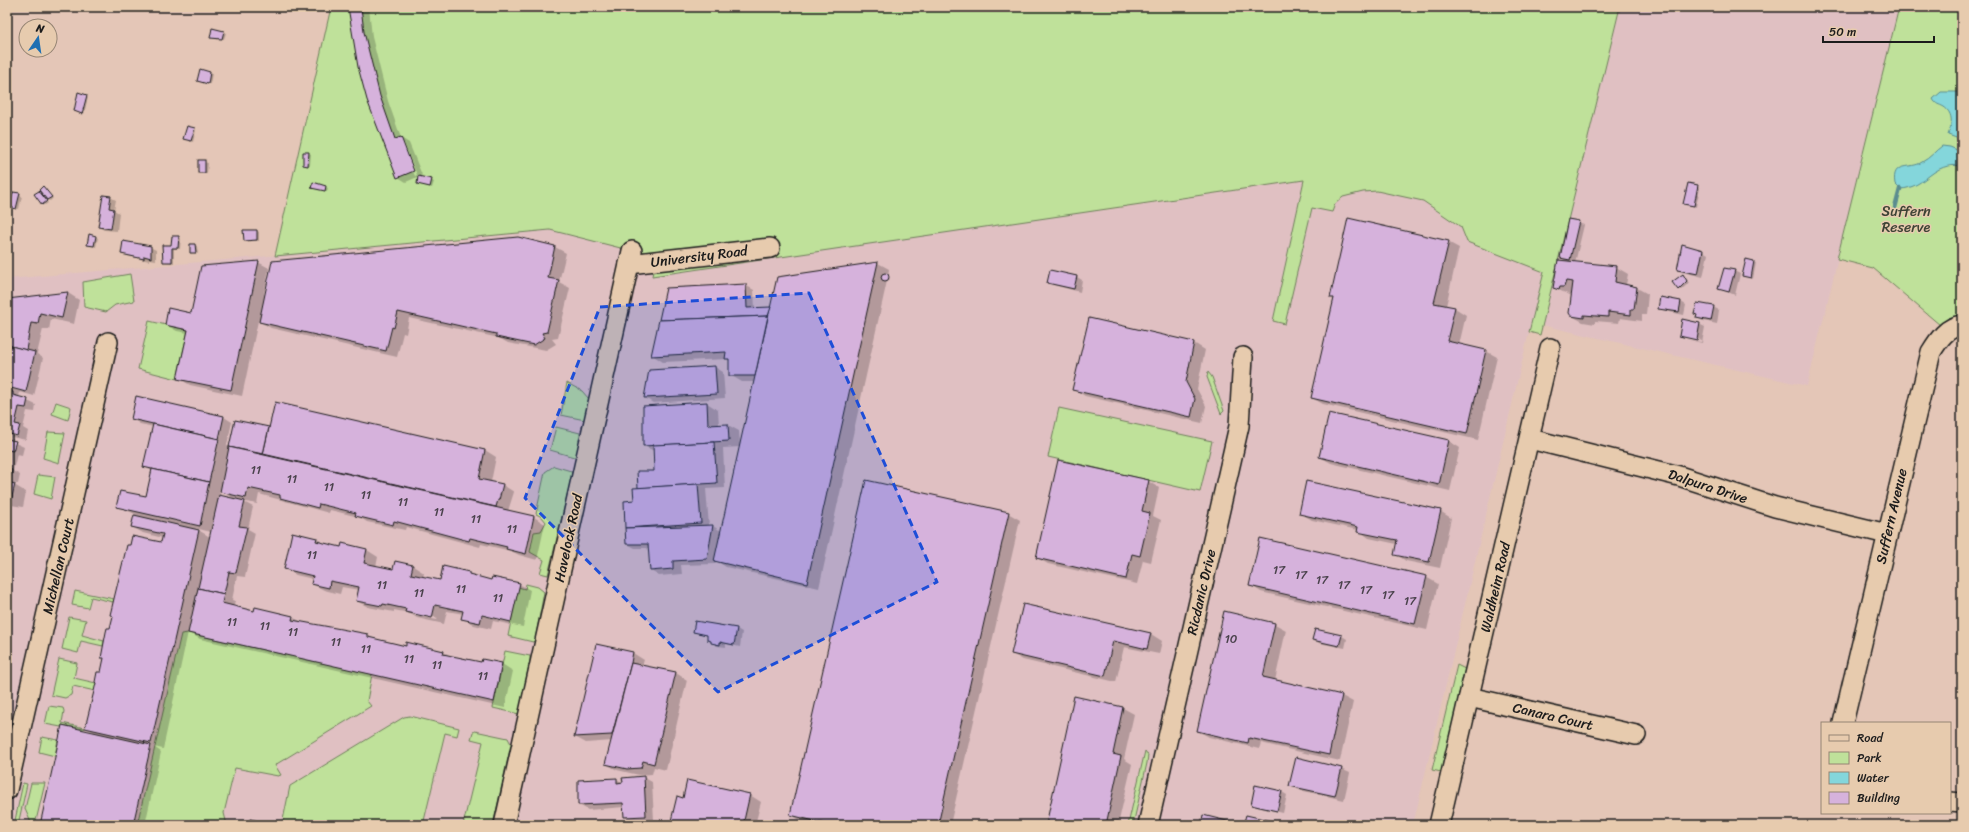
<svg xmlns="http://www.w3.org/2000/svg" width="1969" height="832" font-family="Sriracha,sans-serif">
<rect width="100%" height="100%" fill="#e4c6b7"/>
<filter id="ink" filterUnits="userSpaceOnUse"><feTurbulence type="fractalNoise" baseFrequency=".025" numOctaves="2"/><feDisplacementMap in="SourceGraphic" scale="8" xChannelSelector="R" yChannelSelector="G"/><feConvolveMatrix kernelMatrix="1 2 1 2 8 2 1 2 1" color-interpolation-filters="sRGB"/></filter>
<g filter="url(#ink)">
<g fill="#e0c0c2">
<path d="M1620,7H1899L1807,386L1542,325Z"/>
<path d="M1582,120L1529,332L1413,825H7V279L473,238L550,230L561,232L1106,210L1304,180L1273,321L1325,149Z"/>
</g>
<g fill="#bfe19a" stroke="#6e7e5b">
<path d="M331,7H1620L1540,335L1529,332L1544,272L1467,242L1461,227L1423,201L1377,191L1363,192L1343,197L1335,204L1332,212L1312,208L1285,324L1273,321L1304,180L652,276L657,254L648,255L550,230L275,256Z"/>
<path d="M1899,7H1962V315L1940,325L1873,268L1837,259Z"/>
<path d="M130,274L134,301L115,305L106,312L84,307L83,282Z"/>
<path d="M149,321L188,330L177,379L138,369Z"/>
<path d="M1208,372L1212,377L1224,411L1221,414L1207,377Z"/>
<path d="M567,383L582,391L589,399L585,420L561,415Z"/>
<path d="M56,402L71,407L68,420L52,414Z"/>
<path d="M1059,408L1212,441L1200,492L1048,457Z"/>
<path d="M556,427L580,433L581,437L577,456L574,457L550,450Z"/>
<path d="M48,432L65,433L59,463L43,458Z"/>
<path d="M554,466L571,471L572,475L548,575L540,573L544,560L530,552L534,532L541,531L546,522L542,517L536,514L545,472Z"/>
<path d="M38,475L55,477L51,499L34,494Z"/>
<path d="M526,584L538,587L544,592L535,640L533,642L508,636L518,587L525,589Z"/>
<path d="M75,591L114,599L113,602L91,597L88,608L72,605Z"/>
<path d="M69,617L86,620L82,635L104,641L103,646L81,641L78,653L62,649Z"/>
<path d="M188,633L372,674L367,701L371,706L275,765L281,775L278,776L235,768L224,813L227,825H137L181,634Z"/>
<path d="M505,651L530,656V660L519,714L493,708Z"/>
<path d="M59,659L77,663L74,678L96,683L95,691L73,686L71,695L65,698L51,695Z"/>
<path d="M1457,665L1465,669L1441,772L1432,770Z"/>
<path d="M49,706L63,708L64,711L62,723L85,728L84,729L62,725L61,727L45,724Z"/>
<path d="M410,716L459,728L457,736L445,733L423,825H368L358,823L357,825H282L290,786L404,717Z"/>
<path d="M475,731L508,738L511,744L493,825H463L483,742L471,739L473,732Z"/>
<path d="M42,737L58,740L55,756L39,752Z"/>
<path d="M1145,751L1148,755L1147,763L1133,825H1128Z"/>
<path d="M23,783L27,784L18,825H14Z"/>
<path d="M31,783H45L35,825H32L25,809Z"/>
</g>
<g fill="#84d6db" stroke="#5a8c8f">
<path d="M1941,92H1962V140L1948,135C1952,125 1954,114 1944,107C1939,104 1936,105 1933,99Z"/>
<path d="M1942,146L1950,147L1962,152V166C1932,161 1927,188 1900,189L1895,184C1891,160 1911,170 1922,162C1930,158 1935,151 1942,146Z"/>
</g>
<g fill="#0003" fill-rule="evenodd">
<path d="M349,7H369L372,37L388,101L401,138L409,143L422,175L406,182L398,177ZM402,143H404L417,175L415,176Z"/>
<path d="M223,32L226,33L224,39L221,38L219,40L211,37Z"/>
<path d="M210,73L212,74L210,84L198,81Z"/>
<path d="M86,95L88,97L84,114L75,111Z"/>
<path d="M194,129L196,130L193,142L184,139Z"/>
<path d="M308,153L311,154L310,166L304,165Z"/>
<path d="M199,161L208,163L207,174L199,173Z"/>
<path d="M431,180L434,182L432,188L418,184Z"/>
<path d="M1688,184L1700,188L1696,207L1684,203Z"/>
<path d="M325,187L328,188L327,192L313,188Z"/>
<path d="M43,188L53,198L50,201L44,198L48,203L45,205L36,194Z"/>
<path d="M14,193L22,196L19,209L13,208Z"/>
<path d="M110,197L116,200L114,210L119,213L117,231L104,230L99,227Z"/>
<path d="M1569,220L1584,225L1575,263L1616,267L1628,274L1626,285L1637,288L1648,294L1646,315H1642V321L1620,318L1619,323L1595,321V324L1583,322L1572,316V296L1554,288L1569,262L1561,258Z"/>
<path d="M257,231L259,232V241L245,240Z"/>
<path d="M96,237L98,238L96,247L88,245Z"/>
<path d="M178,237L181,238L180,249H174V263L166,262L164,261Z"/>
<path d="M1448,242L1459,248L1446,306L1455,308L1466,315L1459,345L1486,351L1497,357L1478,440L1323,404L1312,398L1335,299L1331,297Z"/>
<path d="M195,245L197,246L198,254L191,252Z"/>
<path d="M150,247L156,250V260L149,259V261L128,256L122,253Z"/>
<path d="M555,247L566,253L559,282L570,288L558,338L552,339L556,344L546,350L508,343L499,338L409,318L406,334L403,333L397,357L271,328L258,321L242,396L190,385L178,378L188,333L177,331L166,325L192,314L258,262L269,268L264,294L266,295Z"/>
<path d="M1703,251L1708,254L1703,277L1683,272L1678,269Z"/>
<path d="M1747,260L1756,263L1753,279L1744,276Z"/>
<path d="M878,263L889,269L888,276L890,279L887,281L819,588L726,567L716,561L715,564L681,565L682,574L659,576L651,571L649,548H635L627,544L625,502L635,501L639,489L655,472L654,451L644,446L707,403L718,410L719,425H728L739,431L740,445L755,382H742L730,375V361L727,359L663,362L652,355L745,285L754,290L755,309L771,308L778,278ZM740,447L721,531L713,526H709L706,489L725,488L723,448Z"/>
<path d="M1734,271L1740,274L1735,295L1720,289Z"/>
<path d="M1683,275L1689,283L1681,290L1679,289Z"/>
<path d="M1077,277L1082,280L1080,292L1054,285L1048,282Z"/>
<path d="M68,293L79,300L74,324L51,319L49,330L43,329L37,354L43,358L34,396L20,392L19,397L21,398L36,405L35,412L27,411L23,428L28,431L26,440L12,437L11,441L24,447L22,455L17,454L13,471L20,475L18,484L11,483L26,492L23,507L11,505L7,525V300Z"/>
<path d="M1681,302L1686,305L1684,315L1665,311L1659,308Z"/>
<path d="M1713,307L1719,310L1717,324L1703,321L1697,318Z"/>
<path d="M1699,324L1705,327L1702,343L1685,339L1701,342L1702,340L1684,336V338L1680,336Z"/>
<path d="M1194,343L1205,350L1197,389L1206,406L1202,423L1085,396L1073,389Z"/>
<path d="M715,367L723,372L725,398L653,403L645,398Z"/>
<path d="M137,397L224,417L232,422L227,445L230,447L269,429L275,403L485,450L496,457L491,482L503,485L514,492L508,511L534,517L545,524L537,560L519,555L511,551L481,544L480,547L406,527L405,530L367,522L359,517L330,510L329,513L259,494L257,504L242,501L253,507L248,529L255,533L245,577L237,576L232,600L235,601L233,607L292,617L304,623L368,635L376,640L406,647L444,652L452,657L482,663L502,664L513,671L505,708L200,639L188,632L163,749L154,747L161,752L145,825H41L94,732L86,728L102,674L105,659L102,657L111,630L161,544L163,538L143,533L132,527L135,514L117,506L146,498L152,471L145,467L154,427L140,424L132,419ZM220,491L235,499V500L219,496ZM195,528L211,532L210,537Z"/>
<path d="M1330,414L1449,441L1460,448L1450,491L1331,463L1320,457Z"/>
<path d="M1148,481L1159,488L1153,516L1161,520L1151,562L1143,560L1137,584L1048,564L1037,558Z"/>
<path d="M1440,511L1451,518L1440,568L1406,561L1395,554L1397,544L1369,538L1358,530L1312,520L1300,513Z"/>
<path d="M1008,513L1020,520L950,825H818L802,821L791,815Z"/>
<path d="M293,534L317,539L326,544L342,548V545L367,550L378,557L376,567L394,571L413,566L424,573L423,578L440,582L469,573L477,577L492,581L519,584L530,590L523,627L493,621L491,629L474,625L463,618L464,614L447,611L444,624L417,618L409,613L394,610V612L368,607L357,601L359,590L342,587L340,594L324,590L312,584L313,579L296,575L285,569ZM410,612L438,618L437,620L413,615Z"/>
<path d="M1426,577L1438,584L1427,630L1261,592L1250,585Z"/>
<path d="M1225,612L1275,624L1286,630L1275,681L1342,696L1353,702L1340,761L1261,743L1259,749L1209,737L1198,731Z"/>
<path d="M696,622L737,629L742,632L740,647L726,644V647L717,646L708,639V636L694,632Z"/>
<path d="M1316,630L1342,636L1347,639L1345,648L1319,643L1314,639Z"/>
<path d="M1151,634L1162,641L1159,654L1124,647L1116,682L1023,660L1012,654Z"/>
<path d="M633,653L644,660L642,666L676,673L687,680L666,770L654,767L652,774L639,775L617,770L606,764L612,741L586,743L575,737Z"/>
<path d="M1075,697L1123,708L1134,714L1124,759L1132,764L1118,825H1047Z"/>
<path d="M1341,769L1350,773L1344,800L1299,790L1291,785Z"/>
<path d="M643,777L652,782L654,820L633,821L625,817L624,807L588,810L579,805L616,779L624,783Z"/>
<path d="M1282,792L1287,795L1283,813L1257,807L1252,804Z"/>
<path d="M750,795L761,802L755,825H671L684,799Z"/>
</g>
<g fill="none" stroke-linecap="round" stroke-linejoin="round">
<path stroke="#5a8c8f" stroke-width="4.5" d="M1895,208L1900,189"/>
</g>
<g fill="#d6b2dc" stroke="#1c1c1c">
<path d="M348,7H361L364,32L380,96L395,139L401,137L414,171L397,178L367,100L358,67Z"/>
<path d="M212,28L224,31L222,39L210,38Z"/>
<path d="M200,69L210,72L208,84L197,81Z"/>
<path d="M78,92L87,95L82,114L74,111Z"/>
<path d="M187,126L195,128L191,141L183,139Z"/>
<path d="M303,152H309L308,166L303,165Z"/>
<rect x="198" y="160" width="7" height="13"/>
<path d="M418,176L432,179L430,187L417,184Z"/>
<path d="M313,182L326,186L325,191L311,188Z"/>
<path d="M1688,183L1698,185L1694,206L1683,204Z"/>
<path d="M43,186L52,197L47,200L39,190Z"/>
<path d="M39,191L47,201L42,205L34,194Z"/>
<path d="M13,192L20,193L16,209L10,207Z"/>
<path d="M103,195L111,196L109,208L114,209L111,229L98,227Z"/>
<path d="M1348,218L1449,241L1434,303L1455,307L1447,341L1486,350L1467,434L1311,398L1334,298H1330Z"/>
<path d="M1568,219L1579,221L1570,260L1560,258Z"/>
<path d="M243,230H257V240L244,241Z"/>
<path d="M89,234L96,236L94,246L87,245Z"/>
<path d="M172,236H179L178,248H172V262H163L162,245H171Z"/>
<path d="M518,237L555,246L548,278L559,280L547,332L542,333L545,338L534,345L496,337V334L398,312L394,328L392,327L386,351L259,322L272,261Z"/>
<path d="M123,241L151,246V258L144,256V259L121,254Z"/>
<path d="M190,244H195L196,253H190Z"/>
<path d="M1682,244L1703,250L1698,274L1677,270Z"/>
<path d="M1746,259L1754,261L1751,278L1742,276Z"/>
<path d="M1558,260L1617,266L1615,282L1637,287L1634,309H1631V315L1608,312V317L1584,315V318L1571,316L1569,313L1573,282L1566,281L1564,287H1560L1559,290L1553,288Z"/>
<path d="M259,261L231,390L177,379L188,330L165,325L168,308L191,313L201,266Z"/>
<path d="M878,262L807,583L714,561L777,277Z"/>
<path d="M1724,268L1735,270L1729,292L1718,289Z"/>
<path d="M1050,270L1077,276L1074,289L1047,283Z"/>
<circle cx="885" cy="277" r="4"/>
<path d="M1683,274L1687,281L1678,290L1672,282Z"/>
<path d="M746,284L747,308L771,307L768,316L659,320L666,288Z"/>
<path d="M68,292L62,318L40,313L38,324L31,323L26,350L7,345V299Z"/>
<path d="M1660,297L1681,301L1679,312L1658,309Z"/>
<path d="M1697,303L1714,306L1711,321L1696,318L1697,315L1694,314Z"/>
<path d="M768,316L755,376H729V359H725L726,352L651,356L659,320Z"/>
<path d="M1089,318L1194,342L1186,382L1195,399L1191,417L1072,390Z"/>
<path d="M1682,319L1700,323L1697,340L1679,336Z"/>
<path d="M7,345L35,352L26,392L11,388V392L7,391Z"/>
<path d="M715,366L717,394L644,398L649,370Z"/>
<path d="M7,391L13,392V395L28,399L26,408L19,407L15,424L20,425L17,436L7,433Z"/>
<path d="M136,396L224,416L219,439L131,419Z"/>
<path d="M275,402L485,450L479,479L503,484L499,500H498L496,507L263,454Z"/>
<path d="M707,402L708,425L728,424L729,441L643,446V406Z"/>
<path d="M1329,413L1449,440L1439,485L1319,457Z"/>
<path d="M235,420L269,427L263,454L229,447Z"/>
<path d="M153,424L219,439L209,482L143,467Z"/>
<path d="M7,439L16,441L13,451L9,450L7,458Z"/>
<path d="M714,442L717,483L638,488L637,471H654L653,445Z"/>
<path d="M229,447L534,516L526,554L506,549L507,547L470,538L469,541L394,521L393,525L355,516L356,513L319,504L318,508L280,498V495L248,488L246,498L220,492Z"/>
<path d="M1058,460L1149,480L1142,511L1150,513L1140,556L1132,554L1126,579L1036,558Z"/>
<path d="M7,468L12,470L10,480L7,479Z"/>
<path d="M152,469L209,482L200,526L116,507L120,491L146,496Z"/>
<path d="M866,480L1009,512L938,825H831L790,815Z"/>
<path d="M1306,481L1441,510L1429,562L1394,555L1397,540L1357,532L1358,527L1299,514Z"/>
<path d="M7,482L15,484L11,501L7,500Z"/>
<path d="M698,484L701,523L625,528L624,501L634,500L633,488Z"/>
<path d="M219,495L245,501L239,526L247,527L236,573L229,572L224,594L198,588Z"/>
<path d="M134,515L199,530L151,743L85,728L96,683L95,682L97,672H101L104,658H101L106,632L107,628H110L113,616L110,615L127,545H130L132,536L161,542L163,534L131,527Z"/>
<path d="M713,525L707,559L673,561V569L650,571L648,544H626L625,528Z"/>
<path d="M292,532L317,538L316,541L341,547L342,543L367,549L364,563L393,569L395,561L413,565L411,574L440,580L443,566L469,572V574L491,580L492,577L520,583L511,622L482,615L480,623L461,619L463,611L435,605L432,618L405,612L406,609L383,604L382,606L356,601L359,587L330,581L329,588L311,584L313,576L284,569Z"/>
<path d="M1260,538L1427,576L1415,624L1249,586Z"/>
<path d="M198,588L224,594L222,603L254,611L255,607L293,616L292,620L368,634V637L406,646V642L444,651L443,654L481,662L482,659L502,663L494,702L188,633Z"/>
<path d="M1023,604L1151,633L1147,649L1113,641L1105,676L1011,654Z"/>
<path d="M1224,611L1275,623L1263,677L1342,695L1329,755L1249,738L1248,743L1197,731Z"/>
<path d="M695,621L737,628L734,645L720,642V645L711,643V641L707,640V635L693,632Z"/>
<path d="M1315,629L1342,635L1339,646L1312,640Z"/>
<path d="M596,644L633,652L631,663L612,735L574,737Z"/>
<path d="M631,663L676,672L654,764L643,761L641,768L627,769L605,764Z"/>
<path d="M1074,696L1123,707L1113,754L1121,756L1106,825H1046Z"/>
<path d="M62,725L151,745L133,825H40Z"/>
<path d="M1296,757L1342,768L1335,796L1289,786Z"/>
<path d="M644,776L646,816L624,817L623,803L578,805V780L617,778V783L623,782L622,778Z"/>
<path d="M687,780L750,794L743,825H745H670L677,796L683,798Z"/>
<path d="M1255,785L1282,791L1277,811L1251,805Z"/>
<path d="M1203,815L1239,824V825H1201Z"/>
<path d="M1246,815L1290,825H1243Z"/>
<path d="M250,819L277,825H246Z"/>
</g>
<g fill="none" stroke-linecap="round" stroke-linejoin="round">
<defs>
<g id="minor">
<path d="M629,264L770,248"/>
<path d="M1530,439L1679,476L1775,507L1887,534"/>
<path d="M1469,697L1636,735"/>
<path d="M1843,723L1931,352C1939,339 1947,327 1962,325"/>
<path d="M7,790L108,342"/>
<path d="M1950,802L1962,803"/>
<path d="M504,825L632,251"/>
<path d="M1148,825L1239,426L1243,357"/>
<path d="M1439,825L1550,348"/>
</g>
</defs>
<use href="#minor" stroke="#1c1c1c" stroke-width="22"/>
<use href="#minor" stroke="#e7cbae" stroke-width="19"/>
</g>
</g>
<path fill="#1d4ed8" fill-opacity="0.2" stroke="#1d4ed8" stroke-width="3" stroke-dasharray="8 5" stroke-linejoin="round" d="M809,293L937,582L718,692L525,498L600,307Z"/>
<g text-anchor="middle" stroke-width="3" stroke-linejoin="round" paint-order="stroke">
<g font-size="12" fill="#4a424c">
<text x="256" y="474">11</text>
<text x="292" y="483">11</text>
<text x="329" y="491">11</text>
<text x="366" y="499">11</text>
<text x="403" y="506">11</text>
<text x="439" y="516">11</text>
<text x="476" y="523">11</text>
<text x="512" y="533">11</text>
<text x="312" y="559">11</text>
<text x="1279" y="574">17</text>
<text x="1301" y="579">17</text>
<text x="1322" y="584">17</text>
<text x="382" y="589">11</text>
<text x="1344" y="589">17</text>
<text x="461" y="593">11</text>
<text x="1366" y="594">17</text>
<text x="419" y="597">11</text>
<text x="1388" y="599">17</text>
<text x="498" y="602">11</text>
<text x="1410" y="605">17</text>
<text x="232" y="626">11</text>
<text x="265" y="630">11</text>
<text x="293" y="636">11</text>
<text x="1231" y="643">10</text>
<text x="336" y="646">11</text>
<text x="366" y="653">11</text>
<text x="409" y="663">11</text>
<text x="437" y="669">11</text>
<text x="483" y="680">11</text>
</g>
<g font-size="14" fill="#3d4335" stroke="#e7cbae">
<text x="1906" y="216">Suffern<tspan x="1906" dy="16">Reserve</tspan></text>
</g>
<g font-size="14" fill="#1c1c1c" stroke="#e7cbae">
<text transform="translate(699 256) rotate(-7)" y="5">University Road</text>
<text transform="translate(1708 486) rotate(18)" y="5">Dalpura Drive</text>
<text transform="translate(1891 516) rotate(-77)" y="5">Suffern Avenue</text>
<text transform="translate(568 538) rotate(-78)" y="5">Havelock Road</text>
<text transform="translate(58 566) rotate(-77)" y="5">Michellan Court</text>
<text transform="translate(1495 587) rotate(-77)" y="5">Waldheim Road</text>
<text transform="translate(1201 592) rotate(-77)" y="5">Ricdanic Drive</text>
<text transform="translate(1553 716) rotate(13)" y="5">Canara Court</text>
</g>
</g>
<rect width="1969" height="832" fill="none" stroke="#e7cbae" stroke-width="24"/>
<rect x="12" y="12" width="1945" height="808" fill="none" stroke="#1c1c1c" stroke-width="1.5" filter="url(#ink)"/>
<rect x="1821" y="722" width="130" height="92" fill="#e7cbae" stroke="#968574"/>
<rect x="1829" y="735" width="20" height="6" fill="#e7cbae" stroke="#968574"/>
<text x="1857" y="742" font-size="12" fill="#1c1c1c">Road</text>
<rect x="1829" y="752" width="20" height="12" fill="#bfe19a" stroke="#968574"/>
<text x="1857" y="762" font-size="12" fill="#1c1c1c">Park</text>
<rect x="1829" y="772" width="20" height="12" fill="#84d6db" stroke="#968574"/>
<text x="1857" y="782" font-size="12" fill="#1c1c1c">Water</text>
<rect x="1829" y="792" width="20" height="12" fill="#d6b2dc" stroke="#968574"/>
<text x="1857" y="802" font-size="12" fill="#1c1c1c">Building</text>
<g transform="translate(38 38) rotate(13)"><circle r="19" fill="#e7cbae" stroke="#968574"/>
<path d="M0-3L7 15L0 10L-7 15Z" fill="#1f6fb2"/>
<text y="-6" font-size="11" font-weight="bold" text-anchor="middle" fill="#1c1c1c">N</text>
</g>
<path d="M1823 36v6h111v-6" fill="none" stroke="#1c1c1c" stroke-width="2"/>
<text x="1829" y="36" font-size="12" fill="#1c1c1c" stroke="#e7cbae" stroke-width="3" paint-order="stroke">50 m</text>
</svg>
